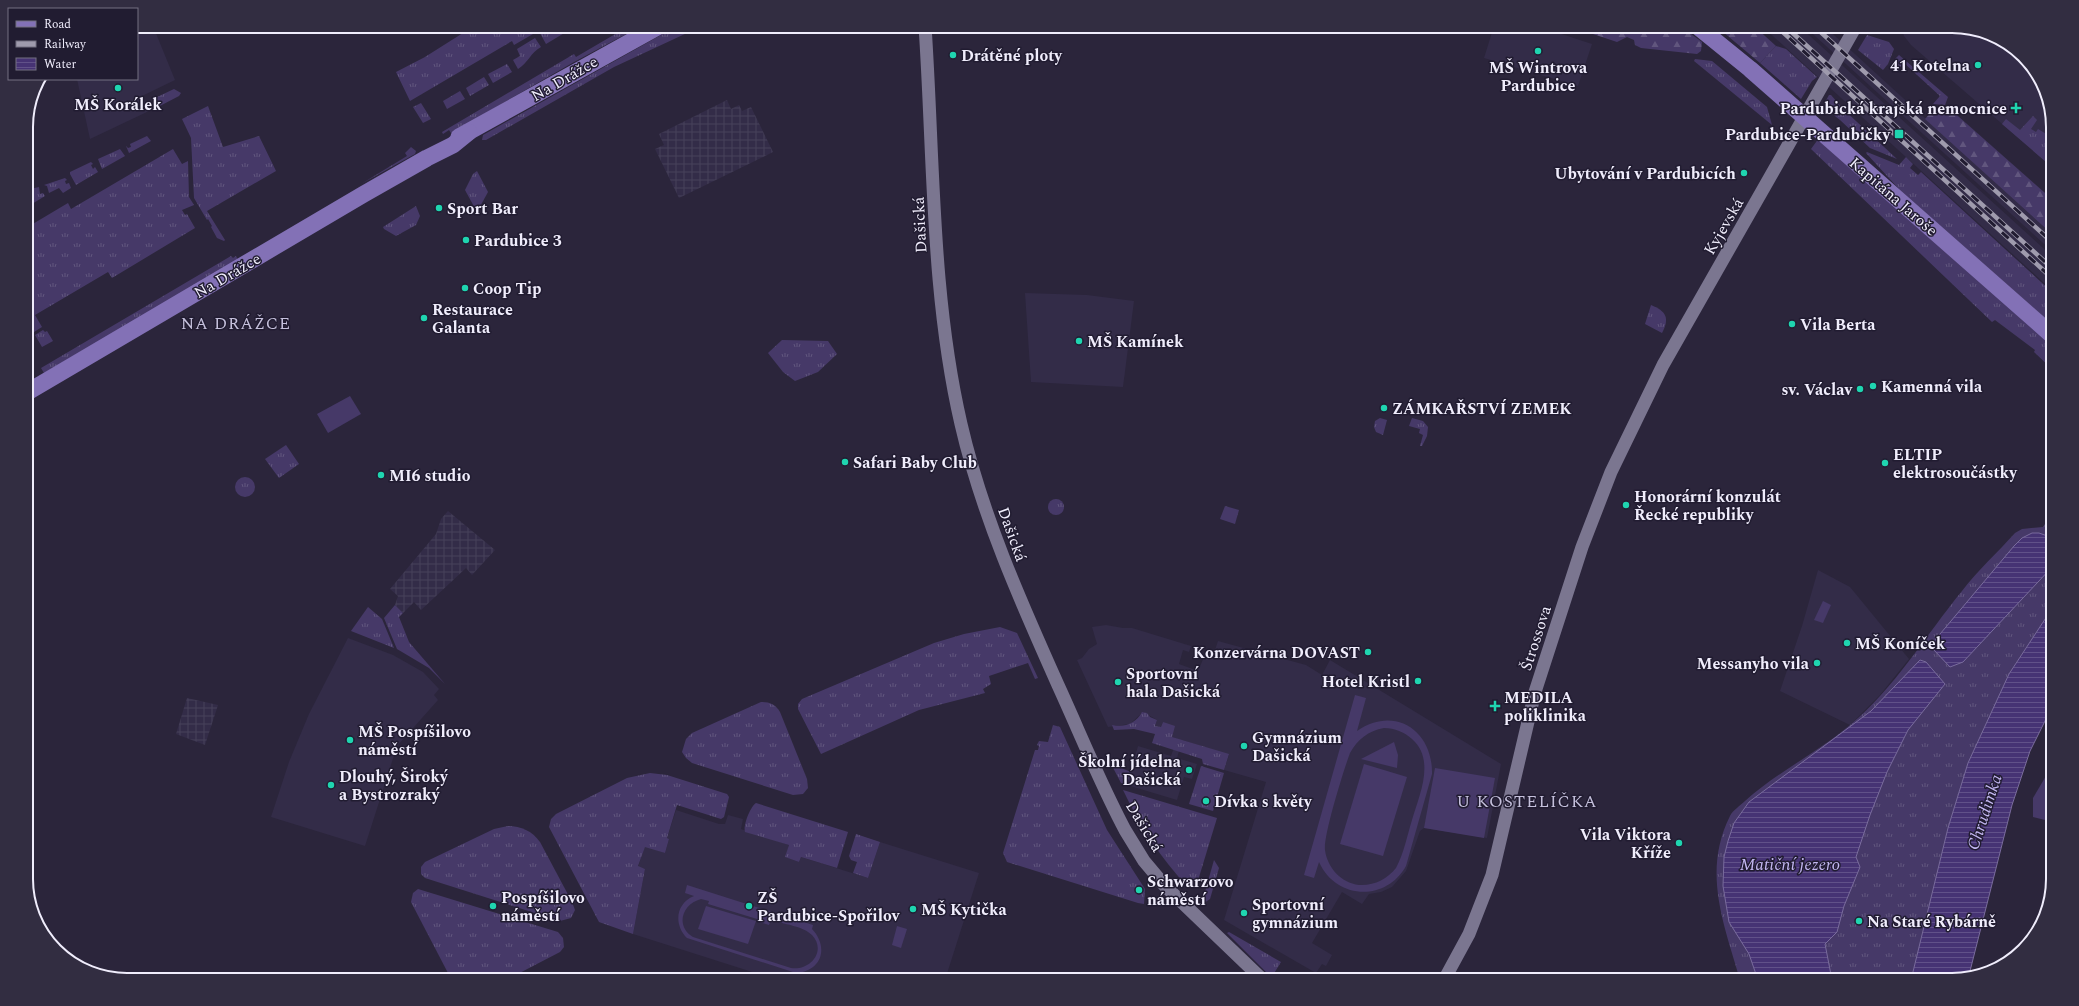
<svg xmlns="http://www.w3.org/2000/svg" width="2079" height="1006" font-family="Spectral,serif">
<defs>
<pattern id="industrial-grid" width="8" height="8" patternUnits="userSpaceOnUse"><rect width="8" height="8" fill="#332c48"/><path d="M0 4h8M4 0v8" fill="none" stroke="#47415a"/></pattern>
<pattern id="grass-tufts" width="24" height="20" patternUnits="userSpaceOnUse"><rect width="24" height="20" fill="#463968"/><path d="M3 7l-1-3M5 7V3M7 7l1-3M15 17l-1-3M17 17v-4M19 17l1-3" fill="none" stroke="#61567e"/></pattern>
<pattern id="forest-firs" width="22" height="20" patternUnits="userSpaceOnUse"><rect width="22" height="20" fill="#463968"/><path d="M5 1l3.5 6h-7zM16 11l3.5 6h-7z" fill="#61567e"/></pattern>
<pattern id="water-rules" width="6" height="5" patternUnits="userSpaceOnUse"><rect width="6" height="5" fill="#463374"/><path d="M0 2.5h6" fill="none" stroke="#615189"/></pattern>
</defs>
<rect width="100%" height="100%" fill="#2b253b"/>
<g fill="#332c48">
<path d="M137,26H153L175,80L142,96L149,111L90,139L77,79H137Z"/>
<path d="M1494,26H1537L1592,44L1578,86L1484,58Z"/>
<path d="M1762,26H1799L2053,257V291Z"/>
<path d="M1804,26H1824L1856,55L2053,235V252Z"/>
<path d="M1901,26H1952L1996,36L2036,71L2053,121V168L1911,45L1904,36Z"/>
<path d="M1025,293L1087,295L1134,301L1123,387L1031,382Z"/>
<path d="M1818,570L1850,587L1909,659L1880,695L1850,725L1780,691L1802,626Z"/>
<path d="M1106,625L1123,628H1132L1191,646L1189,652L1183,650L1179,664L1198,671L1204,657L1212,659L1218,641L1306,665L1322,675L1330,660L1501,764L1487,838L1424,828L1420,831L1406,871L1392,887L1381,892L1369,894L1362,904L1342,892L1312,943L1332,955L1326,966L1322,964L1316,973L1224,920L1266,782L1224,770L1229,755L1182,740L1177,758L1197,764L1192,779L1184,777L1177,800L1127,785L1138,746L1171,756L1177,739L1172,737L1166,724L1163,722L1161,727L1155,726L1157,720L1143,712L1130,724L1108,727L1077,660L1082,658L1089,649L1097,644L1092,627Z"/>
<path d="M348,638L393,655L423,672L439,689L434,695L438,700L397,746L365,846L271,817L289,762L309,714Z"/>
<path d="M676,810L719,824H725L728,815L743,819L741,829L789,845L786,857L799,862L801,857L868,878L880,842L979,873L945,980H777L633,934L645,869L638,867L645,846L665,853L669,839L667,838Z"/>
</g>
<g fill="url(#industrial-grid)">
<path d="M727,100L731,109L739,105L742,111L751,107L773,152L679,198L655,149L664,145L659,134Z"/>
<path d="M448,511L495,550L472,575L466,568L421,610L414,602L403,613L395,605L398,596L390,589L436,534L441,519Z"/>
<path d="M187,698L218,705L205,745L176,734Z"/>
</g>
<g fill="url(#grass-tufts)">
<path d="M474,26H528L533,34L514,45L512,41L410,101L396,72L425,57Z"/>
<path d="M536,26H543L545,29L550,26H576L546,44Z"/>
<path d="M629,26L632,29L641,26L574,62L451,133L449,130L443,134L442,132L574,54L576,57Z"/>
<path d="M677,26H702L614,67L486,140H482L483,135Z"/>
<path d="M1867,35L1889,42L1894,49L1888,64L1883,70L1858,50Z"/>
<path d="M535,38L541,47C531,52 528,63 518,69L513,60L520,56L517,49Z"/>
<path d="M1776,46L1786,49L1817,77L1812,81L1801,99L1760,63Z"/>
<path d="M1899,55L1948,97L1945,105L1933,104L1940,96L1904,63L1896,71L1892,67L1895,59Z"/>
<path d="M1695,59L1712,61L1767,107L1772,125L1694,61Z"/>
<path d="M507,64L512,72L493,83L488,74Z"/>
<path d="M484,77L489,85L470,96L466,88Z"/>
<path d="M174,89L181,93L179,96L154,109L153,103L155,98Z"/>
<path d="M460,91L465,99L447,109L443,101Z"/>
<path d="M1829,95H1831L1843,109L1897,159L1870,148L1840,120L1826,109L1827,107L1824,104Z"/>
<path d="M421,103L431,119L423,123L413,107Z"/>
<path d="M208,106L223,147L259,136L276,171L207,211L225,240L224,241L217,238L211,227L212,226L208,219L207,220L194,198L191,138L182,119Z"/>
<path d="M2033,116L2037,120L2031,129L2036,132L2038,129L2053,138V152L2048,157L2053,162V168L2002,124L2006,119L2020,130Z"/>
<path d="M147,136L151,141L129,153L126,146L128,148L131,147L130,144Z"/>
<path d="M1819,138L2053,346V370L2034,352L2035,350L1995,320L1992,322L1811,149Z"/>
<path d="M411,147L416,151L415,154L361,184L407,156L405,153Z"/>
<path d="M120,149L125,156L102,169L98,159Z"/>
<path d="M173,149L182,164L188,161L189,197L194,205L182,210L185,215L187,214L195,228L112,278L108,272L35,315L42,327L34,332L26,320V228L68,203L71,209Z"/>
<path d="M1867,152L1899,165L1906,157L1913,164L1910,168L1918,175L1921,172L2053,293V325L1899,189L1866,153Z"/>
<path d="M91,162L93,164L91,165L93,169L95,167L98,172L76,185L70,174V172Z"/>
<path d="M477,171L488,192L477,212L465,190L473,174Z"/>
<path d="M65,178L67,180L65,181L66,184L69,183L71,188L63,193L59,188L49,193L47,186L44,185Z"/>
<path d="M39,187L40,194L43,193L45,196L27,207L26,190Z"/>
<path d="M416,206L420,216L416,225L396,236L384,229L383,227Z"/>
<path d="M231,256L233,258L236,256L238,260L44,373L41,368Z"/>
<path d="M1651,305C1666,311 1670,318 1662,333L1645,324Z"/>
<path d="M43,330L45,332L47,331L53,341L42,347L35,335Z"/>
<path d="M782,340L828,341L837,354L818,372L795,381L783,372L768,353Z"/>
<path d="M1380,418L1387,420L1383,435L1376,432L1374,427L1375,421Z"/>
<path d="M1412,418L1423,421L1428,427L1427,436L1422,446H1420L1423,435L1419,433L1420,429L1409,426Z"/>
<path d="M286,445L299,464L279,478L265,459Z"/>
<circle cx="245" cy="487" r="10"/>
<circle cx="1056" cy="507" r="8"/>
<path d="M1225,506L1239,510L1235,524L1220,519Z"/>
<path d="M2045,524L2053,529V607L2009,674L1968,763L1948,828L1911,980H1740C1724,924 1702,872 1730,816C1733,810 1740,806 1745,801C1777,772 1817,753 1850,725C1894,689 1926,635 1962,591C1978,570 1998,552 2015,533L2022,529L2043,527Z"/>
<path d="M395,605L403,613L399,617L409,642L445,684L429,668L397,649L384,618Z"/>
<path d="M368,607L382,619L394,648L351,631Z"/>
<path d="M1000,627L1017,633L1038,678L1035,679L1028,663L989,676L991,684L983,689L985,693L919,710L821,754L798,709V704L802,699L934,643L964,634Z"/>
<path d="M761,702C770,702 775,704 780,712L807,779L808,788L803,794L793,795L692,763L686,758L682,752L686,739L692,733Z"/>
<path d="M1142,712L1147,713L1150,717L1157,720L1155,726L1161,727L1163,722L1175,726L1172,737L1229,754L1224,770L1203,764L1202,759L1152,743L1155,734L1134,729L1114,730L1112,725C1125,728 1136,723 1142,712Z"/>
<path d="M1053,725L1060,727L1107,830L1145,889L1144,904L1138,903L1007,862L1003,853L1035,750H1038L1039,746L1037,745L1039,741L1048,742Z"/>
<path d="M1109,760L1121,768L1131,772L1127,785L1121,783Z"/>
<path d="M1201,766L1224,773L1213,811L1189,804Z"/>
<path d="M650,773L667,775L727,794L729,797L724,817L721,819L677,805L667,838L669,839L665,853L645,847L638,866L645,869L633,934L599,922L549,827L551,819L556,814L627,778Z"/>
<path d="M1123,790L1217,818L1196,887H1188C1161,859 1140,826 1123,790Z"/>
<path d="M756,803L848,832L837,868L801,857L799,862L785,857L789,845L745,832C743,826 750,807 756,803Z"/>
<path d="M508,826C521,826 532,831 540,842L572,902L575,910L571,918L560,921L425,878L421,874V867L425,862L494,829Z"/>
<path d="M856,834L880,842L868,878L853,873L857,862L851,860L849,856Z"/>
<path d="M1214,860L1219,868L1210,899L1204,903L1203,899Z"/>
<path d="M418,889L558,932L563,938L564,947L560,952L506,980H454L448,973L411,902L413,893Z"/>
<path d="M1229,932L1281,962L1273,975L1279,980H1274L1227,933Z"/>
</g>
<g fill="url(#forest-firs)">
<path d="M1569,26H1680L1702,42L1701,51L1697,54L1641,48L1635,45L1634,40L1627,37L1617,42Z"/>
<path d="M1716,26H1754L1776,46L1760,63Z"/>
<path d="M1934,109H1950L2053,200V235L1925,119Z"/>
</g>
<g fill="#463968" fill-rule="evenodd">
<path d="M350,396L361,414L328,433L317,414Z"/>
<path d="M1823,601L1831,605L1823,623L1814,620Z"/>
<path d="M1355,695L1366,698L1357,731C1394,705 1433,730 1432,774L1406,866C1386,902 1336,900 1319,862L1314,878L1304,875ZM1384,728C1395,728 1404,732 1412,739C1436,760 1419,796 1412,820C1407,836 1404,853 1396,868C1387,879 1374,886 1359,885C1341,883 1327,867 1325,850C1323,836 1344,769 1350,753C1358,739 1368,731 1384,728Z"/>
<path d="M1394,742L1398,755L1397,768L1361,759Z"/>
<path d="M1364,764L1407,777L1383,856L1340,844Z"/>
<path d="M2053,764V822L2033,817V798Z"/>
<path d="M1435,768L1495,778L1484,838L1424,828Z"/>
<path d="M687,885L813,925L812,929C829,947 822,971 796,973L687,938C674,925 675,904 694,896L685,893ZM701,899L709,901L708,904L757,919V921L769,925L771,920C783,924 803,926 812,935C827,951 810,971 791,968L693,937C675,926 682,904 701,899Z"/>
<path d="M706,906L756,921L748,944L698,929Z"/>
<path d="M897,926L907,929L901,948L892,945Z"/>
</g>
<g fill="url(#water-rules)" stroke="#796b9d">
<path d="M2032,533H2039L2053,538V566L1963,662L1950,667L1933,649L1935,640L2014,546L2022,538Z"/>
<path d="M2053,607V705L2030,751L2012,805L1969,975L1952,980H1911L1948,828L1968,763L2009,674Z"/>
<path d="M1920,660L1926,662L1945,684L1908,730L1887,772L1870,815L1856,857L1860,867L1844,906L1837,932L1825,944L1832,980H1758L1749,954L1729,922L1723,886L1724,857L1728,841L1734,823L1749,802L1871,711Z"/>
</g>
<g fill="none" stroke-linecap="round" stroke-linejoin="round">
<g stroke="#7b7690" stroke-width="13">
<path d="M925,26C934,159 931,294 961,424C982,515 1020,600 1058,685C1080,733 1100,783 1125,830L1144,861L1165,886L1263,980"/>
<path d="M1444,980L1469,934L1492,875L1535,692L1582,547L1611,472L1663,365L1856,26"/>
</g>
<g stroke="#8371b6" stroke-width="17">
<path d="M1697,26L1750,69L2053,336"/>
<path d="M459,137L659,26"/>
<path d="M26,393L364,194L427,158L453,145L469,132"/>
</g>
<defs>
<g id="rail">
<path d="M1776,26L2053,279"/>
<path d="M1785,26L2053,269"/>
<path d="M1814,26L2053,243"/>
</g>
</defs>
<use href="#rail" stroke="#9f9bad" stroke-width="4.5"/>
<use href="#rail" stroke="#211c31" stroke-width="3" stroke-dasharray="9" stroke-linecap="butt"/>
</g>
<g fill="#1fd5b0" stroke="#211c31" stroke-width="1.5">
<circle cx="1538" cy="51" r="4"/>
<circle cx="953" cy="55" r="4"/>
<circle cx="1978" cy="65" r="4"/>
<circle cx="118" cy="88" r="4"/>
<path d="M2014 102h4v4h4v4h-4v4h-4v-4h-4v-4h4z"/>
<rect x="1894" y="129" width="10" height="10" rx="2"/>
<circle cx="1744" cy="173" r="4"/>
<circle cx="439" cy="208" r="4"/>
<circle cx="466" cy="240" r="4"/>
<circle cx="465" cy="288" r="4"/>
<circle cx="424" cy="318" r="4"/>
<circle cx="1792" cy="324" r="4"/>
<circle cx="1079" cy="341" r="4"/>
<circle cx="1873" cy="386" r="4"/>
<circle cx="1860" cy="389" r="4"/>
<circle cx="1384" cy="408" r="4"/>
<circle cx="845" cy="462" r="4"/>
<circle cx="1885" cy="463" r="4"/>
<circle cx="381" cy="475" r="4"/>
<circle cx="1626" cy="505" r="4"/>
<circle cx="1847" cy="643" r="4"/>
<circle cx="1368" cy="652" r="4"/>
<circle cx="1817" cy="663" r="4"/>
<circle cx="1418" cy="681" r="4"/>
<circle cx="1118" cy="682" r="4"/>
<path d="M1493 700h4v4h4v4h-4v4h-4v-4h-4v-4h4z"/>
<circle cx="350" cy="740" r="4"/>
<circle cx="1244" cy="746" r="4"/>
<circle cx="1189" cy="770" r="4"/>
<circle cx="331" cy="785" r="4"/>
<circle cx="1206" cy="801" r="4"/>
<circle cx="1679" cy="843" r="4"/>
<circle cx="1139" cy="890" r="4"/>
<circle cx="493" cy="906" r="4"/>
<circle cx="749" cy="906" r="4"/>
<circle cx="913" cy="909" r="4"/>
<circle cx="1244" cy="913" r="4"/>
<circle cx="1859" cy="921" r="4"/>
</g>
<g text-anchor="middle" stroke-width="3" stroke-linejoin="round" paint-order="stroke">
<g font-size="16" font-weight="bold" fill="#f0edfc" stroke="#211c31" text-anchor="start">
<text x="961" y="61">Drátěné ploty</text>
<text x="1970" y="71" text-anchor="end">41 Kotelna</text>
<text x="1538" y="73" text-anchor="middle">MŠ Wintrova<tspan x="1538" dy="18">Pardubice</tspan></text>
<text x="118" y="110" text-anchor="middle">MŠ Korálek</text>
<text x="2007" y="114" text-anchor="end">Pardubická krajská nemocnice</text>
<text x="1890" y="140" text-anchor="end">Pardubice-Pardubičky</text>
<text x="1736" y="179" text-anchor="end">Ubytování v Pardubicích</text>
<text x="447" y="214">Sport Bar</text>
<text x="474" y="246">Pardubice 3</text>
<text x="473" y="294">Coop Tip</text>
<text x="432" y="315">Restaurace<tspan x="432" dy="18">Galanta</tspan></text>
<text x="1800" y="330">Vila Berta</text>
<text x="1087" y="347">MŠ Kamínek</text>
<text x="1881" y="392">Kamenná vila</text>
<text x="1852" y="395" text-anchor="end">sv. Václav</text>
<text x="1392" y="414">ZÁMKAŘSTVÍ ZEMEK</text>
<text x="1893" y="460">ELTIP<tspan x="1893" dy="18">elektrosoučástky</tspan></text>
<text x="853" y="468">Safari Baby Club</text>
<text x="389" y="481">MI6 studio</text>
<text x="1634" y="502">Honorární konzulát<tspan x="1634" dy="18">Řecké republiky</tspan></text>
<text x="1855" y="649">MŠ Koníček</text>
<text x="1360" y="658" text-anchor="end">Konzervárna DOVAST</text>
<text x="1809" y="669" text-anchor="end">Messanyho vila</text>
<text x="1126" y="679">Sportovní<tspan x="1126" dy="18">hala Dašická</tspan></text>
<text x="1410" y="687" text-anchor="end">Hotel Kristl</text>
<text x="1504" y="703">MEDILA<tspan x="1504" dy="18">poliklinika</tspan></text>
<text x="358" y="737">MŠ Pospíšilovo<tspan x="358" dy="18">náměstí</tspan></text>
<text x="1252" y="743">Gymnázium<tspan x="1252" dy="18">Dašická</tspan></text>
<text x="1181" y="767" text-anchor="end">Školní jídelna<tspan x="1181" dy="18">Dašická</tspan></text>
<text x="339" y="782">Dlouhý, Široký<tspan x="339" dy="18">a Bystrozraký</tspan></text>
<text x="1214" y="807">Dívka s květy</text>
<text x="1671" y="840" text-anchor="end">Vila Viktora<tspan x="1671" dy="18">Kříže</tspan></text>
<text x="1147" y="887">Schwarzovo<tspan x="1147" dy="18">náměstí</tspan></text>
<text x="501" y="903">Pospíšilovo<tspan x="501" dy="18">náměstí</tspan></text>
<text x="757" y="903">ZŠ<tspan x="757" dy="18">Pardubice-Spořilov</tspan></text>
<text x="1252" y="910">Sportovní<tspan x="1252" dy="18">gymnázium</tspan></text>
<text x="921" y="915">MŠ Kytička</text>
<text x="1867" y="927">Na Staré Rybárně</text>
</g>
<g font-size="16" fill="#f0edfc" stroke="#211c31">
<text transform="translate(564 78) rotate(-30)" y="6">Na Drážce</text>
<text transform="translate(1894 196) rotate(41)" y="6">Kapitána Jaroše</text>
<text transform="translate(919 225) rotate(-93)" y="6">Dašická</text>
<text transform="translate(1723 226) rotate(-60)" y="6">Kyjevská</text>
<text transform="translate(227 275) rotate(-30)" y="6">Na Drážce</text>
<text transform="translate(1013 534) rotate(70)" y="6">Dašická</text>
<text transform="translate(1535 638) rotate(-72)" y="6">Štrossova</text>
<text transform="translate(1145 826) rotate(59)" y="6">Dašická</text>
</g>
<g font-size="17" letter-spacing="1" fill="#c5c0dc" stroke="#211c31">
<text x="236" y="329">NA DRÁŽCE</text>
<text x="1527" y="807">U KOSTELÍČKA</text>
</g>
<g font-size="17" font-style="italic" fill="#c3b7f1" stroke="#211c31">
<text transform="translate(1984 812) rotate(-72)" y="6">Chrudimka</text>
<text x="1790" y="870">Matiční jezero</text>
</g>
</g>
<path d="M0 0H2079V1006H0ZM127 33H1952A94 94 0 0 1 2046 127V879A94 94 0 0 1 1952 973H127A94 94 0 0 1 33 879V127A94 94 0 0 1 127 33Z" fill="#322d41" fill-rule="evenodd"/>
<path fill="none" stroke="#f0edfc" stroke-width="2" d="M127 33H1952A94 94 0 0 1 2046 127V879A94 94 0 0 1 1952 973H127A94 94 0 0 1 33 879V127A94 94 0 0 1 127 33Z"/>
<rect x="8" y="8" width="130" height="72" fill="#211c31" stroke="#747082"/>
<rect x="16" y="21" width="20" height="6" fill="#8371b6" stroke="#747082"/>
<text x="44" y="28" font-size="12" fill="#f0edfc">Road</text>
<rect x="16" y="41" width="20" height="6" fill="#9f9bad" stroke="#747082"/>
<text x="44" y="48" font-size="12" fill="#f0edfc">Railway</text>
<rect x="16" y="58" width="20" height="12" fill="url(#water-rules)" stroke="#747082"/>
<text x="44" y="68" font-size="12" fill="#f0edfc">Water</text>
</svg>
